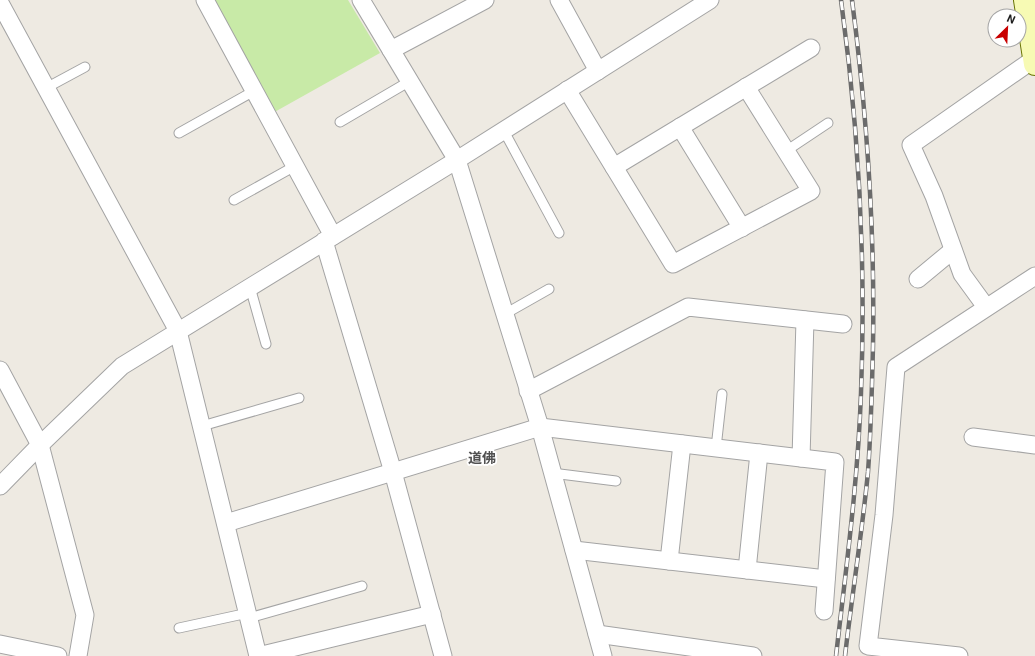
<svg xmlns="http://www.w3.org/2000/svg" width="1035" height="656" font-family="Roboto,'Noto Sans JP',sans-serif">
<rect width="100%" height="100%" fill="#eeeae2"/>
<path fill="#c8eaa7" d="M211,0H348L380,53L271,114Z"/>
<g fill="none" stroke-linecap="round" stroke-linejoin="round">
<defs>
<g id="lane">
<path d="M46,88L85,67"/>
<path d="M340,122L410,81"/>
<path d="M504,131L559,233"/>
<path d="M179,133L254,91"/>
<path d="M786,151L828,123"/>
<path d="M234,200L295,166"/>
<path d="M250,287L266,344"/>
<path d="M505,314L549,289"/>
<path d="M202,426L299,398"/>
<path d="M716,448L722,394"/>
<path d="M552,473L616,481"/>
<path d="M249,618L362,586"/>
<path d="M179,628L248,613"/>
</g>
<g id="street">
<path d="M205,0L333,236"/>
<path d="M361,0L457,160L540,427L603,656"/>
<path d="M559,0L598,71"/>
<path d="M0,3L178,331L258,656"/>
<path d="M391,50L485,0"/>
<path d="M567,90L673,264L811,191L746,87"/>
<path d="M680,127L742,228"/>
<path d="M614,167L811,48"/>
<path d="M324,241L393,472L443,656"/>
<path d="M918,279L953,250"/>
<path d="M986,307L962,274L934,196L911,145L1034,59"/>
<path d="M0,370L40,445L85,615L78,656"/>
<path d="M528,391L688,307L843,324"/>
<path d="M973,437L1035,445"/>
<path d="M801,458L805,320"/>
<path d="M0,486L40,445L122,366L457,160L710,0"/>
<path d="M226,523L540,427L835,462L824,611"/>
<path d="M574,550L826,579"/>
<path d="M669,561L682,444"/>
<path d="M747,570L759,453"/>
<path d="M597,634L753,656"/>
<path d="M0,644L58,656"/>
<path d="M258,656L432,614"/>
<path d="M959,656L868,646L884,515L896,367L1035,276"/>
</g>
<path id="secondary" d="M1025,0L1035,64"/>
</defs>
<use href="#lane" stroke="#a4a4a4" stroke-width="11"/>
<use href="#street" stroke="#a4a4a4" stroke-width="19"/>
<use href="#secondary" stroke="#687403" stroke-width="24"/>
<use href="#lane" stroke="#fff" stroke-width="9"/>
<use href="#street" stroke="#fff" stroke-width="17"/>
<use href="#secondary" stroke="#f7fab4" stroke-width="22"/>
<defs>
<g id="rail">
<path d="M836,656C846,569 858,481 861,393C866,262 859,130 841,0"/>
<path d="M845,656C852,595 862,533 868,472C871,430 872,388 873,346C875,230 867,115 852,0"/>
</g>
</defs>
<use href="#rail" stroke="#6b6b6b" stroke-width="4.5"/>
<use href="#rail" stroke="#fff" stroke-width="3" stroke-dasharray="9" stroke-linecap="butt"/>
</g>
<g text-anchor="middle" stroke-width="3.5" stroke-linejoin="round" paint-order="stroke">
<g font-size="14" font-weight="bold" fill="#505050" stroke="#fff">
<text x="482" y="463">道佛</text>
</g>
</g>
<g transform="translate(1007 28) rotate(24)"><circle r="19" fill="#ffffff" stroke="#a5a5a5"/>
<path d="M0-3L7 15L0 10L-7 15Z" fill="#c90000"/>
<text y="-6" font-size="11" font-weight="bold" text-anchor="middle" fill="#1d1d1d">N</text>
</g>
</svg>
